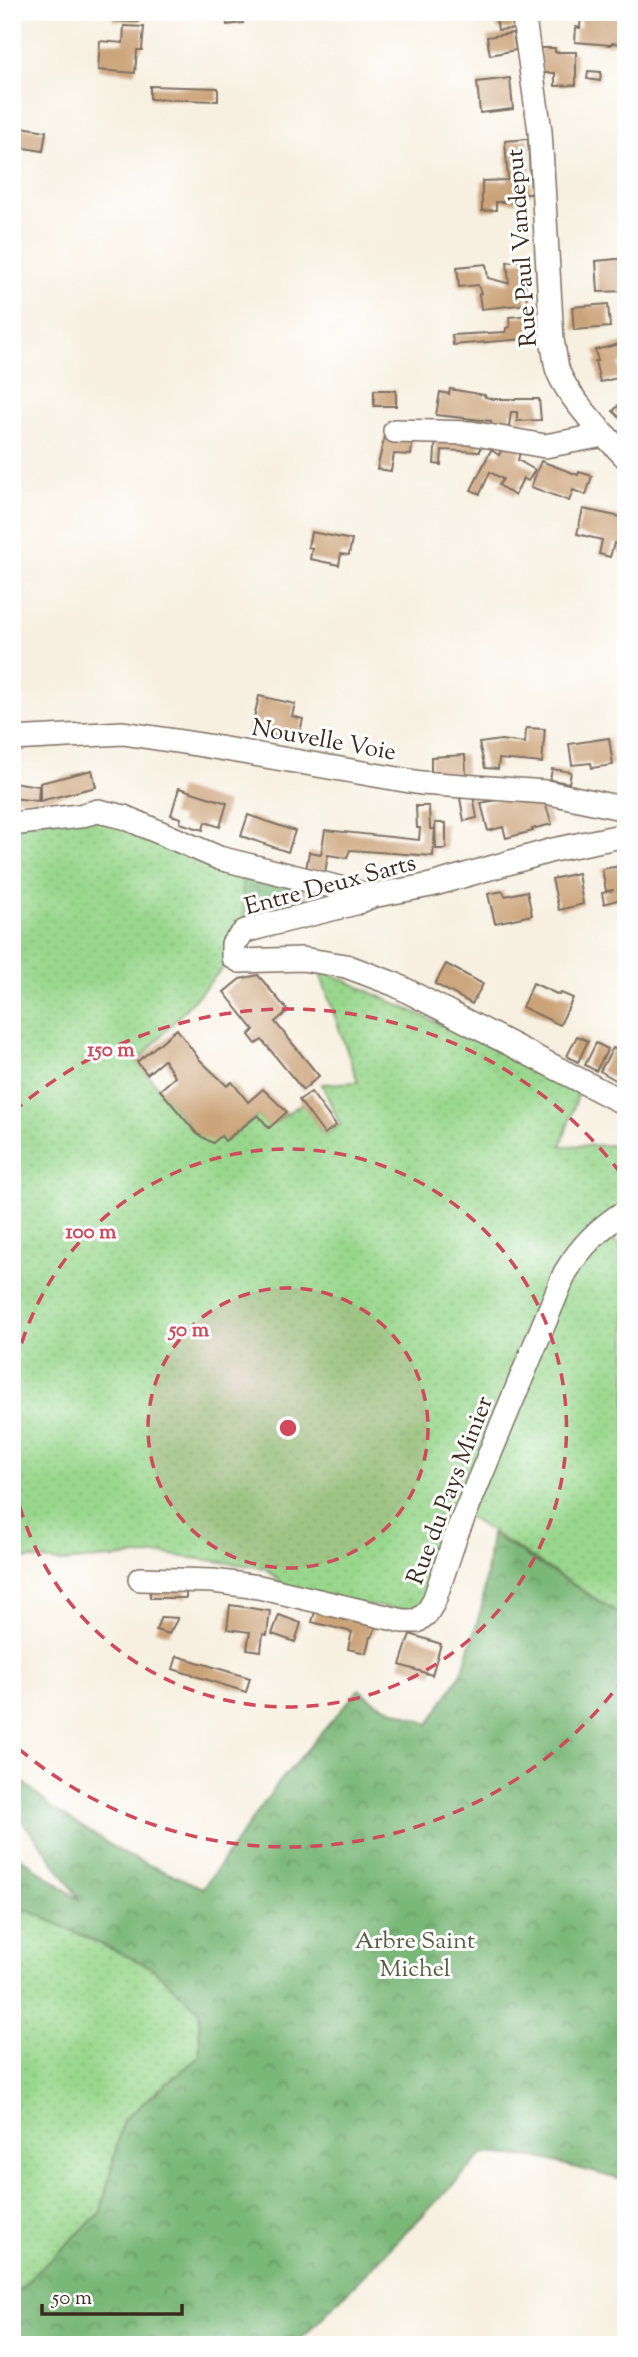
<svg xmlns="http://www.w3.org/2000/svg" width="638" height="2357" font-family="'Sorts Mill Goudy',serif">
<defs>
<pattern id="grass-dots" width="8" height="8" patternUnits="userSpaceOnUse" patternTransform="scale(1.75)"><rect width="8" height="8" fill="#99d78d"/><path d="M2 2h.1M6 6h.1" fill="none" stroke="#85b979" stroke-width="1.8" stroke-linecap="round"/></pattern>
<pattern id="forest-crowns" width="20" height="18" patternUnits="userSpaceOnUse" patternTransform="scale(1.75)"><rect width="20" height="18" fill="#7ab878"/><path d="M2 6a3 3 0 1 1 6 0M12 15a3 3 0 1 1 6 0" fill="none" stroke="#659662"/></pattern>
</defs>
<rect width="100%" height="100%" fill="#fff"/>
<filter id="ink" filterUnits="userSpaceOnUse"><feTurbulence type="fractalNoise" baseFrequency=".0143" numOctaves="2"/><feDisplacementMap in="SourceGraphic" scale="14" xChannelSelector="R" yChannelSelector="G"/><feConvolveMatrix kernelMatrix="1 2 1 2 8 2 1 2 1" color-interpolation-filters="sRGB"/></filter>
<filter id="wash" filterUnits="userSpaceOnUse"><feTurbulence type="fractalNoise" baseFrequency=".00686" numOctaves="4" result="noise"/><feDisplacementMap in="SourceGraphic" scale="28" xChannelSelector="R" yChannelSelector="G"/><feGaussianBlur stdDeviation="1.57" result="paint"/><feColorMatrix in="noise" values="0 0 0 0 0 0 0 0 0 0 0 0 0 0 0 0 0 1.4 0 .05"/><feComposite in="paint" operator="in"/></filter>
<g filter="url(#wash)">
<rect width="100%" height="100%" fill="#f7f0e0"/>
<g fill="url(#grass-dots)" stroke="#6a8056" stroke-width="2">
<path d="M98,811L241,864L245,931L233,957L137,1062L197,1134L221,1136L226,1141L258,1115L269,1127L302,1103L324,1134L340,1125L322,1084L358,1082L318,968L580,1088L561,1146L626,1145V1207L603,1225L626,1254V1618L465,1515L427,1613L295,1595L265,1568L164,1554L60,1562L12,1557V824Z"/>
<path d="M12,1903L151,1967L199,2010L200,2056L123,2120L101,2212L12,2296Z"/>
</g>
<g fill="url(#forest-crowns)" stroke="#5a714b" stroke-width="2">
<path d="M241,864L299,879L312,913L245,931Z"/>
<path d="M491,1534L626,1618V2181L536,2157L484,2153L295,2345H12V2296L101,2212L123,2120L200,2056L199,2010L151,1967L12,1903V1851L80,1900L42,1845L12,1810V1772L51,1807L126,1855L203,1888L279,1782L359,1689L377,1703L429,1724L463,1670L482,1606Z"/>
</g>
<g id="blocks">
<g fill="#cba378">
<path d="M114,12H140L139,22L113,21Z"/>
<path d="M226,12H256L257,19L243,20V23L227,25Z"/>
<path d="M495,12H511L513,29L498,30Z"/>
<path d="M581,14L624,16L622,44L612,43L611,45L575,42L576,27L580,28Z"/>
<path d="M124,26L144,27L142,50H137L135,73L98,70L100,41L123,43Z"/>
<path d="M513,33L516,50L490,55L487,37Z"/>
<path d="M540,48H555V52H576V85L555,86V73H541Z"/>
<path d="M588,71L601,72L600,81L587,79Z"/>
<path d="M510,78L513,109L480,113L477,82Z"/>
<path d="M150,86L218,88V101L150,99Z"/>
<path d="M22,127L46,131L43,151L18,147Z"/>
<path d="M528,139L531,194H518V202H496V210L482,211V181L508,180L505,141Z"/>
<path d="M626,258V291L598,292L596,261Z"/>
<path d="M529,260L531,281H525L527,304L481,309L479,294L481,293L478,285L459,287L457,267L486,264L488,278L507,283H509L507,262Z"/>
<path d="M608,304L610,327L574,330L572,307Z"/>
<path d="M534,315L536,338L453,345L452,335L506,332V328L510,327L509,317Z"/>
<path d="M624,343L626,363L619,364L622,377L600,382L595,361H598L595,350Z"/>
<path d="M450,389L485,395V397L494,399H539L541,420L517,421V412H511L508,434L490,432L491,421L436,415L440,392L449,394Z"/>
<rect x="374" y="390" width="22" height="16"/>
<path d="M626,398V424L613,411Z"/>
<path d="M385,435L413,436L411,455L394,454L391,471L377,469Z"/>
<path d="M436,436L480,438V452L442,450L441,465L434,464Z"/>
<path d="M504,444L521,448L518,460L535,470L528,481L523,478L515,496L499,485L503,479L490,472L480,494L471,490L491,450L499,455Z"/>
<path d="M541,461L578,475L579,472L592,476L586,495L573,490L569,501L531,487Z"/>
<path d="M583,509L626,518V553L617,551L619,545L614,543L610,557L599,554L602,540L577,534Z"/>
<path d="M311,532L352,540L349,555L341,554L339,565L310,559L312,548L308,547Z"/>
<path d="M259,696L295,704L292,716L303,719L298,741L251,730Z"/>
<path d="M526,728L545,729L542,763L499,759L498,769L485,768L479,743L501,740L525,743Z"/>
<path d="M609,738L613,765L592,768L591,763L572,765L569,744Z"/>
<path d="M465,755L466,774L431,775V757Z"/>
<path d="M552,769L571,772L569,783L550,780Z"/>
<path d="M92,770L96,787L40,801V783Z"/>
<path d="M12,782L39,786L38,801L12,798Z"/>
<path d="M179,788L227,803L220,827L205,822L203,830L180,823L181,818L171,815Z"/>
<path d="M473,795L477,818L464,821L460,798Z"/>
<path d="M523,795L544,800L552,824L532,829L533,831L506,838L503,827L488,831L481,803Z"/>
<path d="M416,806H429L430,829H435L433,856L350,850L347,858L328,855L325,873L306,870L309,852L321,854L325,830L419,840L420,828H417Z"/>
<path d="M248,815L295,831L288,852L241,836Z"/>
<path d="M435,823H446V849H436Z"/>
<path d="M626,865V888L618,889V891L626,889V913H623L620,899L604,904L602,893L614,890L606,891L602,869Z"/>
<path d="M578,873L583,904L559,910L552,879Z"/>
<path d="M503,891L505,896L527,891L532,915L495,923L488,894Z"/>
<path d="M446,964L483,984L472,1004L435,984Z"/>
<path d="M258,975L288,1011L275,1022L319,1076L303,1090L262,1040L256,1044L249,1035L254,1030L224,992L240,979Z"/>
<path d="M533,983L559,995L561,993L573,998L560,1025L522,1007Z"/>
<path d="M177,1029L199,1059L227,1086L232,1082L248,1102L263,1089L287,1112L269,1128L258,1115L225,1141L221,1136L213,1143L197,1134L160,1090L175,1077L164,1060L147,1074L137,1062Z"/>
<path d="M577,1036L588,1041L578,1062L567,1056Z"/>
<path d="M596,1043L608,1049L596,1071L585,1065Z"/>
<path d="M613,1048L626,1055V1074L621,1083L600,1071Z"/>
<path d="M311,1092L336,1126L324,1134L299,1100Z"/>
<path d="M150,1583L186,1584V1598H150Z"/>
<path d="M230,1605L270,1611L267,1635L263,1634L261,1651L247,1649L250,1632L227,1629Z"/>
<path d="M317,1605L379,1619L372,1637H370L366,1653L348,1649L352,1632L312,1622Z"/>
<path d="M279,1615L301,1623L295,1642L272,1634Z"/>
<path d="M161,1617L178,1618L169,1634L156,1630Z"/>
<path d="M410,1634L441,1644L432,1675L400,1665Z"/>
<path d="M177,1656L250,1678L246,1692L173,1669Z"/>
</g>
</g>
</g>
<g filter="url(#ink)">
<use href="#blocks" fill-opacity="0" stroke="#7d6f62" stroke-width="2"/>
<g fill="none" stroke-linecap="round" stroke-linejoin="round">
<defs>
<g id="street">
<path d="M523,12L540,131L552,340C554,349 555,359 557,368C565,395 606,437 626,457"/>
<path d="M395,431L471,433L545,446L604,435"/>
<path d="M12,739L123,733L202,745L421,783L546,792L626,809"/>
<path d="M12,824L79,816L98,811L124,817L219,858L372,896"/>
<path d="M626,835L553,850L431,885L372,896L356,903L271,924L245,931L233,944V957L240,961L302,959L346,966L394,984L626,1104"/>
<path d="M140,1579L213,1581L259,1587L403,1621H417L427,1613L434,1601L456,1535L565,1273C580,1247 600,1227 626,1211"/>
</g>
</defs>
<use href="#street" stroke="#7d6f62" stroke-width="26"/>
<use href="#street" stroke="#fff" stroke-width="23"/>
</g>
</g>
<circle cx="288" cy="1428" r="140" fill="#d1495b" fill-opacity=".12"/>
<g fill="none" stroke="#d1495b" stroke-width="3.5" stroke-dasharray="12 9">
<circle cx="288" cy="1428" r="140"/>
<path d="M12 1384A279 279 0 1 1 12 1472"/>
<path d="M625 1677A419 419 0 0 1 13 1744M13 1112A419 419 0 0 1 625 1179"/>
</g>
<g text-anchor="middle" stroke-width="6" stroke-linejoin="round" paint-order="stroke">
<g font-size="24" fill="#3b2a1e" stroke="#fff">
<text transform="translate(521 248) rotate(-94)" y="8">Rue Paul Vandeput</text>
<text transform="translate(324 739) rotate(10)" y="8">Nouvelle Voie</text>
<text transform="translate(330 884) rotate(-15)" y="8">Entre Deux Sarts</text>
<text transform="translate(449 1490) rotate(-69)" y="8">Rue du Pays Minier</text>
</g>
<g font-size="24" fill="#575e3f" stroke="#fff">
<text x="415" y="1948">Arbre Saint<tspan x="415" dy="28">Michel</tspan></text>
</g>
</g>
<circle cx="288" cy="1428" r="10" fill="#d1495b" stroke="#fff" stroke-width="3.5"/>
<g font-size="21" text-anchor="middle" font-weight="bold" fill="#d1495b" stroke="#fff" stroke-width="6" stroke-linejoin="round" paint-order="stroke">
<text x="111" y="1056">150 m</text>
<text x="91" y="1238">100 m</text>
<text x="189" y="1336">50 m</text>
</g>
<rect width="638" height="2357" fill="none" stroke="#fff" stroke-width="42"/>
<path d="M42 2304v10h140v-10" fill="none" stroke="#3b2a1e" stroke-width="3.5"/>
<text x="52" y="2304" font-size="21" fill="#3b2a1e" stroke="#ffffff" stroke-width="5" paint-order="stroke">50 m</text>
</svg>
